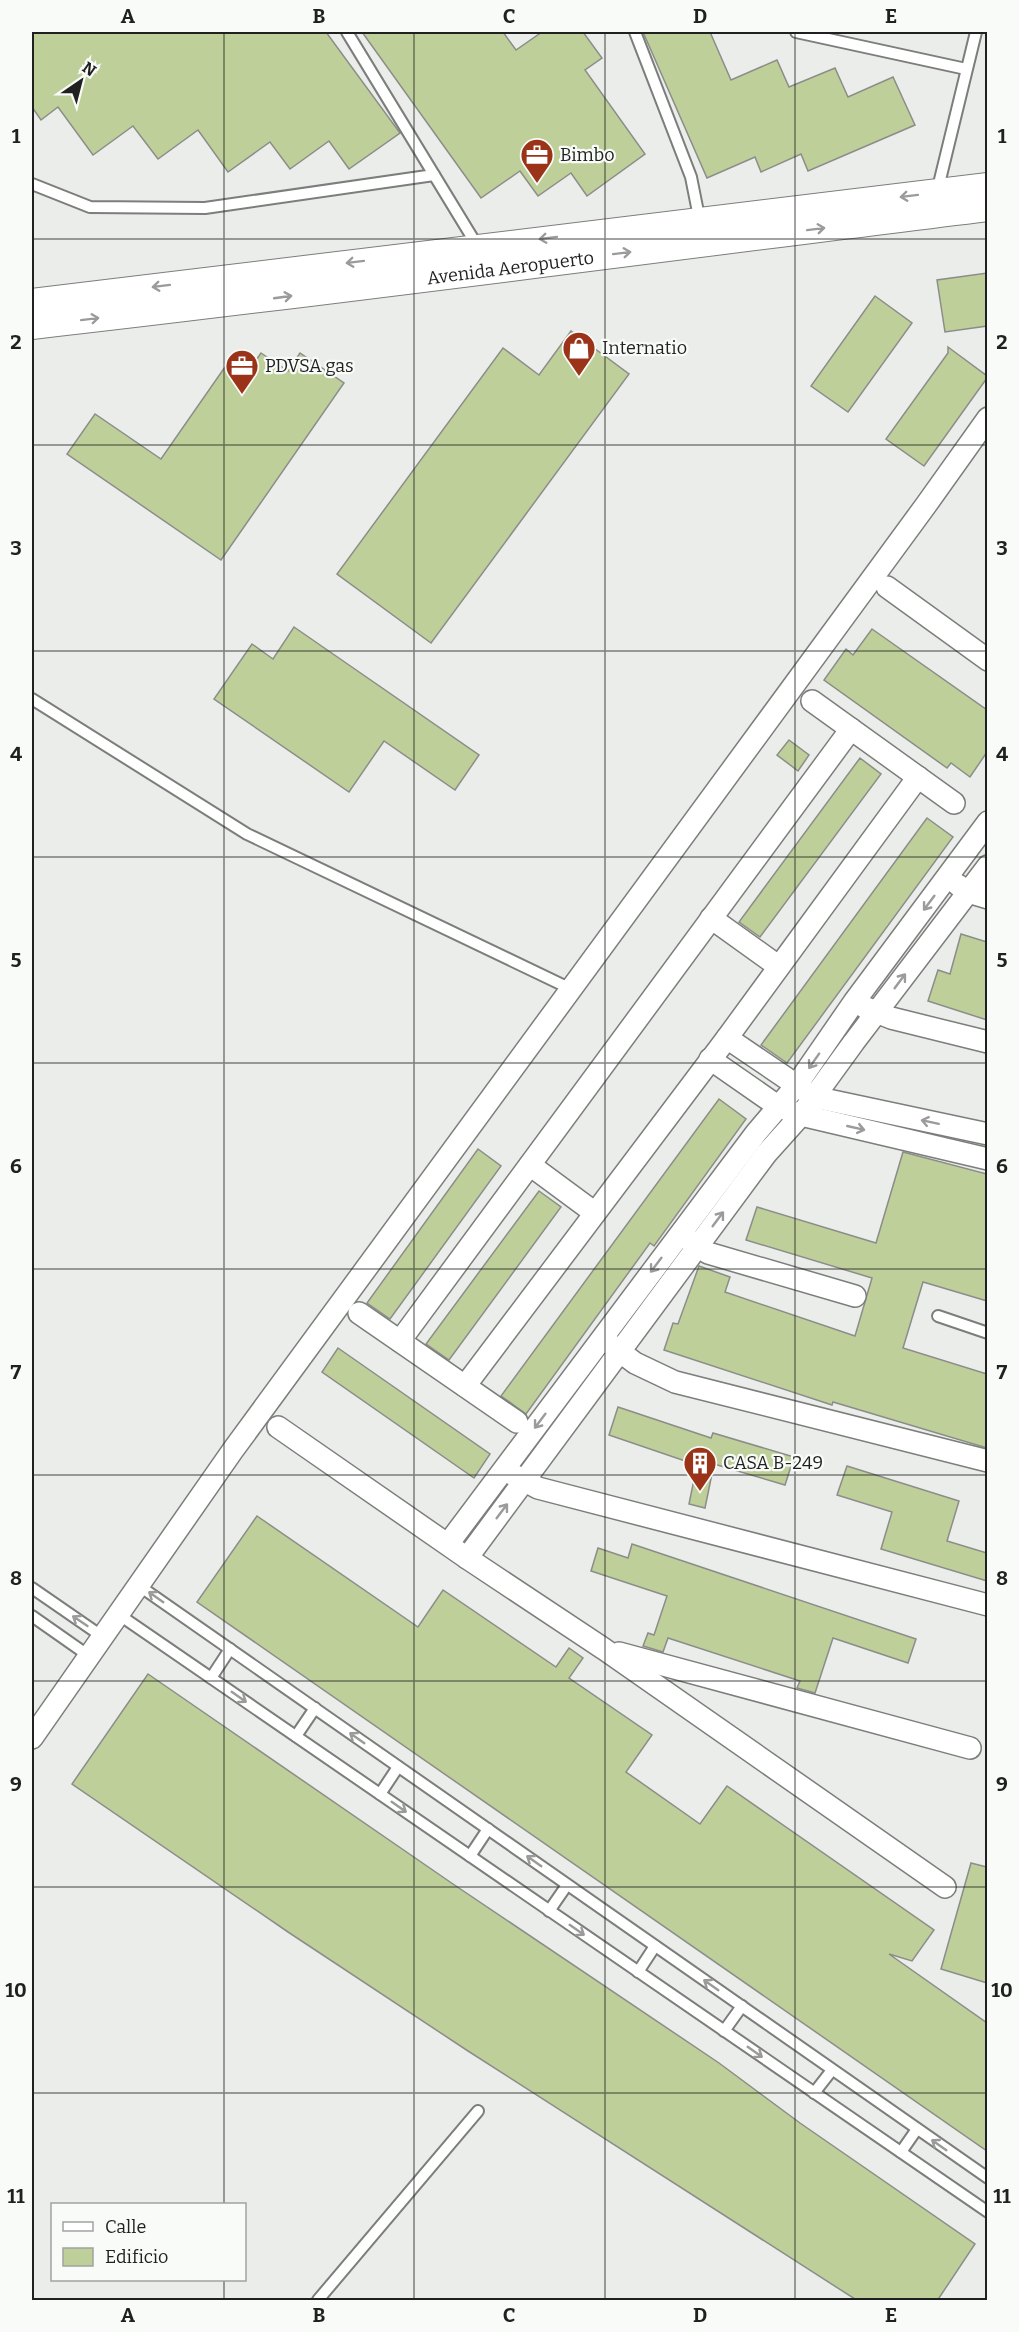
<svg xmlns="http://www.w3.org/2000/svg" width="1019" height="2332" font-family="Bitter,serif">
<rect width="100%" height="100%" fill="#ebedeb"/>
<g fill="#becf99" stroke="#8c8d8a" stroke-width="1.5">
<path d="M32,32H326L400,133L349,169L329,141L290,169L270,142L228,172L198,130L158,159L133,126L93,155L58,107L41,120L32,107Z"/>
<path d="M362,32H503L516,50L542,32H583L602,58L585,70L645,154L587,196L571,173L538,196L520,171L481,198Z"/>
<path d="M643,32H710L731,80L777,60L789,87L835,68L848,97L893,77L915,125L808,171L801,154L761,172L755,157L707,178Z"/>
<path d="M987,273V326L945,332L937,280Z"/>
<path d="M875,296L912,323L848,412L811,386Z"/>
<path d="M571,331L629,374L431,643L337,574L503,348L539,375Z"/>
<path d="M948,347L987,376V378L924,466L886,439L948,353Z"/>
<path d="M261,353L288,371L300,353L344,383L221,560L67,454L95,414L161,459L234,354L252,366Z"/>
<path d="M294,627L479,755L455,790L384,741L349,792L214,699L252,644L273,659Z"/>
<path d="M872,629L987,710V752L970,777L951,763L947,768L824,680L846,649L853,655Z"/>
<path d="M789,740L809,755L798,771L777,755Z"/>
<path d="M860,758L881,774L760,937L739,922Z"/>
<path d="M927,818L953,837L787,1063L761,1045Z"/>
<path d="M961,934L987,942V1020L928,1001L938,970L950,974Z"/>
<path d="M719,1099L746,1119L654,1246L650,1243L526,1414L501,1396Z"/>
<path d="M478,1149L501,1166L390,1319L367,1303Z"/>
<path d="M903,1152L987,1174V1301L923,1282L903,1348L987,1374V1448L833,1402L832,1405L664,1350L673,1323L678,1324L699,1266L730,1277L725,1292L855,1336L872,1278L746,1240L757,1207L876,1243Z"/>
<path d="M539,1191L561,1207L449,1360L426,1344Z"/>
<path d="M338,1348L490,1454L474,1478L322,1372Z"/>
<path d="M618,1407L711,1438L713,1433L794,1457L785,1485L714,1464L705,1508L689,1504L697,1465L609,1435Z"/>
<path d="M847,1466L959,1501L947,1541L987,1553V1581L881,1549L892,1512L837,1495Z"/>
<path d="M257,1516L418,1627L443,1590L556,1667L569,1648L583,1658L569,1678L652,1735L626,1772L700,1824L727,1786L934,1930L912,1961L889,1954L987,2023V2151L197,1602Z"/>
<path d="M632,1544L916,1639L908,1663L833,1638L815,1693L797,1688L800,1681L668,1638L663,1652L643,1646L648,1633L654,1635L667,1596L591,1571L598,1548L628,1558Z"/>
<path d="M148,1674L453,1884L719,2063L800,2123L975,2244L937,2301H858L468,2051L288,1932L72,1784Z"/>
<path d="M971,1863L987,1867V1983L941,1969Z"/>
</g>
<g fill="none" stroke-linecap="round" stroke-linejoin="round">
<defs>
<g id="service">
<path d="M347,32L478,247"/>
<path d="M635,32L691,177L700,222"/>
<path d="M796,32L966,69"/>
<path d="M32,184L90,207L205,208L434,175"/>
<path d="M937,192L976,32"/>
<path d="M32,699L247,834L571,989"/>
<path d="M938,1316L988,1333"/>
<path d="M138,1585L988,2178"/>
<path d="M32,1588L103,1637"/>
<path d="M118,1614L988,2212"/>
<path d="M32,1616L89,1656"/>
<path d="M211,1678L230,1649"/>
<path d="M296,1736L315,1708"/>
<path d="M380,1794L398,1767"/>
<path d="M470,1856L488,1829"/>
<path d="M549,1911L567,1885"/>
<path d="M638,1972L655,1946"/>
<path d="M724,2031L742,2006"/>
<path d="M814,2093L832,2070"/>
<path d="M901,2152L917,2129"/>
<path d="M318,2300L478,2111"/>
</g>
<g id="minor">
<path d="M887,587L988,660"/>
<path d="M812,701L954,803"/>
<path d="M958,885L968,892L988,898"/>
<path d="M711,918L778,966"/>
<path d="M864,1007L891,1018L988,1042"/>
<path d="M727,1038L814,1097L988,1134"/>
<path d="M710,1059L779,1107L801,1115L988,1159"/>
<path d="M530,1165L595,1213"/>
<path d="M688,1239L708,1253L855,1296"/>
<path d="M359,1313L517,1422"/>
<path d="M400,1341L851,729"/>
<path d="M610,1344L635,1363L675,1382L988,1461"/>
<path d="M465,1386L727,1038L918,777"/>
<path d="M278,1427L467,1558L604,1649L945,1887"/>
<path d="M512,1474L538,1488L988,1605"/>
<path d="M448,1544L756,1133L796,1086L854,1002L988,822"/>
<path d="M467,1558L766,1154L801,1115L854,1042L988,866"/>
<path d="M619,1653L970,1748"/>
<path d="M32,1738L233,1450L926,505L988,418"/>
</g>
<g id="tertiary">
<path d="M32,302L988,186"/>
<path id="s1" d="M32,326C350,290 669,247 988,208"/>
</g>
</defs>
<use href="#service" stroke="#7c7e7b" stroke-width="14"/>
<use href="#minor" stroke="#7c7e7b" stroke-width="24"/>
<use href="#tertiary" stroke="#7c7e7b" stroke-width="28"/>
<use href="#service" stroke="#fff" stroke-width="10"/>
<use href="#minor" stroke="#fff" stroke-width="21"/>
<use href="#tertiary" stroke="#fff" stroke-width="26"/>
</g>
<defs><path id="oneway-shaft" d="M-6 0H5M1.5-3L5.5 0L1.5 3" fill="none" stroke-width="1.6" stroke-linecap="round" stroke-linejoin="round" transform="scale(1.5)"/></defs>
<g stroke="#9a9b9a">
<use href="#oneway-shaft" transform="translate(909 196) rotate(173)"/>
<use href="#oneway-shaft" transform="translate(816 229) rotate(-7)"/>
<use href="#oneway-shaft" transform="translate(548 238) rotate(173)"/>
<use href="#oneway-shaft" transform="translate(622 253) rotate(-7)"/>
<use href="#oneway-shaft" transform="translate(355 262) rotate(173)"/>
<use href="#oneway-shaft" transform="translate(161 286) rotate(173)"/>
<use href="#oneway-shaft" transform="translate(283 297) rotate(-8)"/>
<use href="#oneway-shaft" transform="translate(90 319) rotate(-7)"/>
<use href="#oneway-shaft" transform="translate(929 903) rotate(127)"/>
<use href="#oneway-shaft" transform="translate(900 981) rotate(-53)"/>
<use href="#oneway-shaft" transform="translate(814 1061) rotate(125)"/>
<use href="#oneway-shaft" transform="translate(930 1122) rotate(-168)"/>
<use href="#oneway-shaft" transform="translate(856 1128) rotate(13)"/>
<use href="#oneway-shaft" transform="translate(718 1219) rotate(-53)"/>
<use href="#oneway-shaft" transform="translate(656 1265) rotate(127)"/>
<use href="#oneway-shaft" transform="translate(540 1421) rotate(127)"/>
<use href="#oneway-shaft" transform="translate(502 1511) rotate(-53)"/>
<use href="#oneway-shaft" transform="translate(156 1597) rotate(-145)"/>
<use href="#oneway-shaft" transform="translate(80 1621) rotate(-146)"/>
<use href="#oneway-shaft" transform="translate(239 1697) rotate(35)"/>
<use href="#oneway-shaft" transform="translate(357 1738) rotate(-145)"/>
<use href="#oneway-shaft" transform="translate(399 1807) rotate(35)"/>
<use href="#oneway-shaft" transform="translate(534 1861) rotate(-145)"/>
<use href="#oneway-shaft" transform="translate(577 1930) rotate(35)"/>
<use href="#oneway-shaft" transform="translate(711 1985) rotate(-145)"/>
<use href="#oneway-shaft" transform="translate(755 2052) rotate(35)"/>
<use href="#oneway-shaft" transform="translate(939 2145) rotate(-145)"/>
</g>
<path fill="none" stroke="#1f201f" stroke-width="1.5" stroke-opacity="0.55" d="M224,32V2204M414,32V2300M605,32V2300M795,32V2300M32,239H988M32,445H988M32,651H988M32,857H988M32,1063H988M32,1269H988M32,1475H988M32,1681H988M32,1887H988M32,2093H988M224,2280V2300"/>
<defs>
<symbol id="office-pin" viewBox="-11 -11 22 30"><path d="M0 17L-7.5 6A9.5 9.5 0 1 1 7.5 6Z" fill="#9b3318" stroke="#f8fbf8"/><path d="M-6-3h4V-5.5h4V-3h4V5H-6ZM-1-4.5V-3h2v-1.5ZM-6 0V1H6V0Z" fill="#fff"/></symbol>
<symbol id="shop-pin" viewBox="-11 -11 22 30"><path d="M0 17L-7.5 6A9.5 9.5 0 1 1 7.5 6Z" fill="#9b3318" stroke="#f8fbf8"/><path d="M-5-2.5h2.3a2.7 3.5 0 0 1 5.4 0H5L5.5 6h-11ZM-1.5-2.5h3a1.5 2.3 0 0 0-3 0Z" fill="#fff"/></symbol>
<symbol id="building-pin" viewBox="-11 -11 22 30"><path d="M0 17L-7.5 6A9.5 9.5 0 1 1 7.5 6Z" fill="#9b3318" stroke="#f8fbf8"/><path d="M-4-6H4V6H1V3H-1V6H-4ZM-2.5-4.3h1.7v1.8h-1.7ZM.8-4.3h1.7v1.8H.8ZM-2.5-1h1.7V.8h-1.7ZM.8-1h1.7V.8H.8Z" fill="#fff"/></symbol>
</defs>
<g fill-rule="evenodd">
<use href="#office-pin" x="518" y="136" width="38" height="52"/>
<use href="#shop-pin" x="560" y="329" width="38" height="52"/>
<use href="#office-pin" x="223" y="347" width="38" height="52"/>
<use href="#building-pin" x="681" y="1444" width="38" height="52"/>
</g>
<g text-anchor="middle" stroke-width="4.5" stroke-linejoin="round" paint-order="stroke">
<g font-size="18" fill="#1f201f" stroke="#f8fbf8" text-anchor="start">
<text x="560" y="161">Bimbo</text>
<text x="602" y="354">Internatio</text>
<text x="265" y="372">PDVSA gas</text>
<text x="723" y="1469">CASA B-249</text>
</g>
<g font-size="18" fill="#1f201f" stroke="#f8fbf8">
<text dy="6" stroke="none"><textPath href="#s1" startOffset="482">Avenida Aeropuerto</textPath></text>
</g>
</g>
<rect width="1019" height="2332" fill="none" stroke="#f8fbf8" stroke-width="66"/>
<rect x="51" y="2203" width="195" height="78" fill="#f8fbf8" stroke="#a1a3a1" stroke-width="1.5"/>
<rect x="63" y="2222" width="30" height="9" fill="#ffffff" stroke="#a1a3a1" stroke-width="1.5"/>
<text x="105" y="2233" font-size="18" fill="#1f201f">Calle</text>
<rect x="63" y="2248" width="30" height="18" fill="#becf99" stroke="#a1a3a1" stroke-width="1.5"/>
<text x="105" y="2263" font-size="18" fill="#1f201f">Edificio</text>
<g transform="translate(81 81) rotate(35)" stroke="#f8fbf8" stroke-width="4.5" paint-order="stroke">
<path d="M0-4.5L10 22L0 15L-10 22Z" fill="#1f201f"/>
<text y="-9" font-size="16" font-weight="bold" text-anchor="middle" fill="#1f201f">N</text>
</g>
<rect x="33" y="33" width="953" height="2266" fill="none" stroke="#1f201f" stroke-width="2"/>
<g font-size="20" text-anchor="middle" font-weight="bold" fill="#1f201f">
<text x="128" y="23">A</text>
<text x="319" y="23">B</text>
<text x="509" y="23">C</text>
<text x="700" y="23">D</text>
<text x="891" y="23">E</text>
<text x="16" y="143">1</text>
<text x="1002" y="143">1</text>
<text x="16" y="349">2</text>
<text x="1002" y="349">2</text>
<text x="16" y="555">3</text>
<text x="1002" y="555">3</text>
<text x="16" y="761">4</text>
<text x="1002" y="761">4</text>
<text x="16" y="967">5</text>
<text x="1002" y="967">5</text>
<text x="16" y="1173">6</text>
<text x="1002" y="1173">6</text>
<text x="16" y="1379">7</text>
<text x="1002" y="1379">7</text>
<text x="16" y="1585">8</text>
<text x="1002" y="1585">8</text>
<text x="16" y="1791">9</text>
<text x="1002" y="1791">9</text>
<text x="16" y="1997">10</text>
<text x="1002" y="1997">10</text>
<text x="16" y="2203">11</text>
<text x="1002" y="2203">11</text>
<text x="128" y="2322">A</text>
<text x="319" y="2322">B</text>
<text x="509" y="2322">C</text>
<text x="700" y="2322">D</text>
<text x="891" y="2322">E</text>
</g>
</svg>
